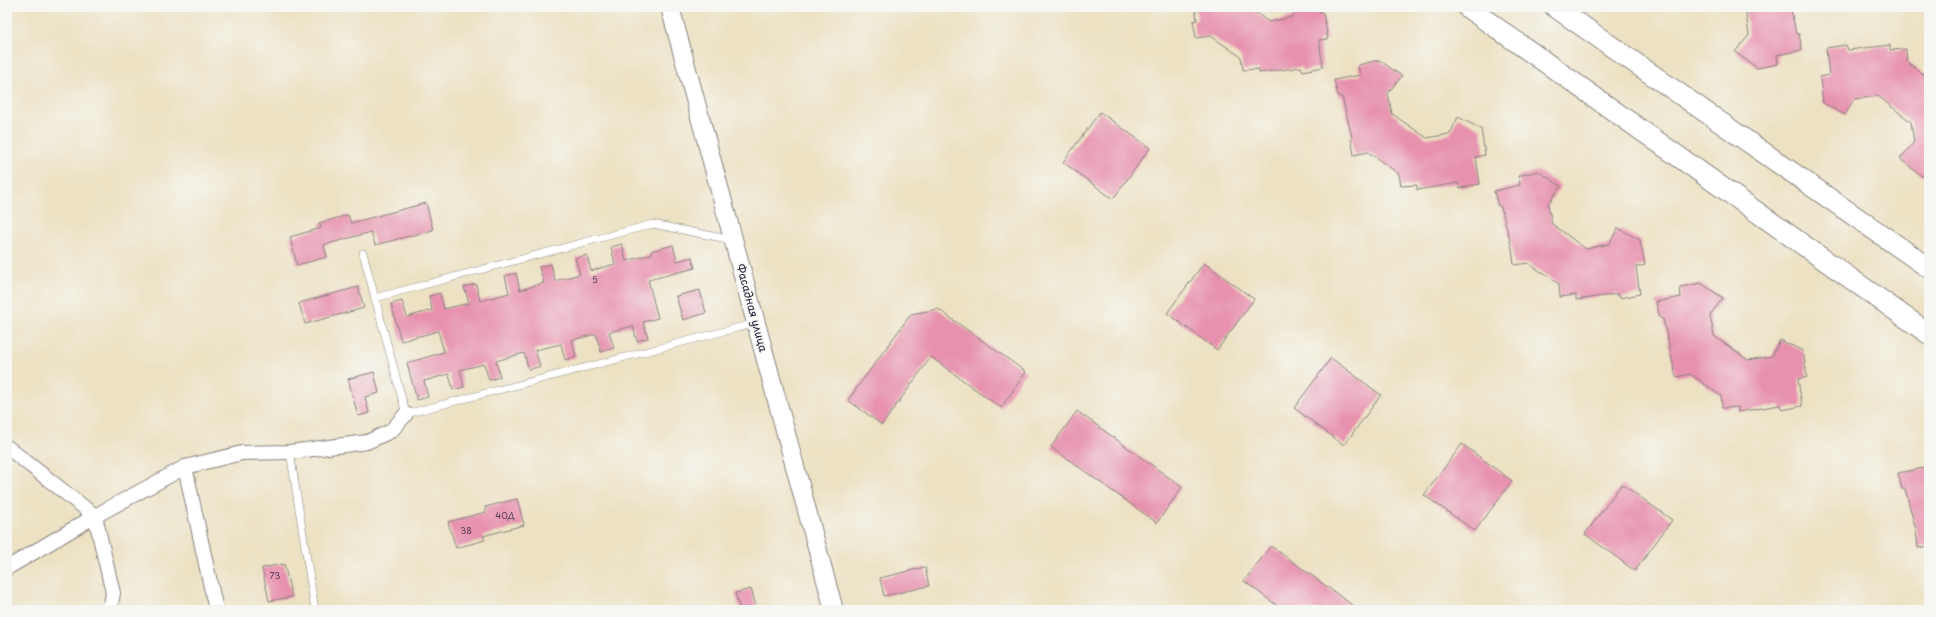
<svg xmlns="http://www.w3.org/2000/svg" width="1936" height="617" font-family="'Playpen Sans',sans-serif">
<rect width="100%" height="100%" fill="#f6f6f2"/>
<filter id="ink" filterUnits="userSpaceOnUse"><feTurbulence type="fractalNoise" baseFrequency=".025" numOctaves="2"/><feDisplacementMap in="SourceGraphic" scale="8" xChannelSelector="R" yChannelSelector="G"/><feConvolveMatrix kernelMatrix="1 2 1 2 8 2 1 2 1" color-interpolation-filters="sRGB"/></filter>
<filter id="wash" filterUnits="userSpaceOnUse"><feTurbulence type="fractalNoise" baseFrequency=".012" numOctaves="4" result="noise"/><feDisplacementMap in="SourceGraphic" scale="16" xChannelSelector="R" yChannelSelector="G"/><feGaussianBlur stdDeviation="0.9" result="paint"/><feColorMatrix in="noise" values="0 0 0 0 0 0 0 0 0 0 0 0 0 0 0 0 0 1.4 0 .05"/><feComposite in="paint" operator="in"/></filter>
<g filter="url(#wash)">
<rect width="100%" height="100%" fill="#ece1c2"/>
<g id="blocks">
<g fill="#e791ae">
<path d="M1195,7H1248L1269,22L1292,17L1298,7H1312L1323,13L1328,39L1319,40L1323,67L1303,71L1301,67L1259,73V69L1243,70L1241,57L1211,36L1196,38L1193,21L1197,20Z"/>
<path d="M1745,7H1786L1787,10H1791L1796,34H1799L1802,50L1777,55L1778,64L1757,68L1735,52L1749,35Z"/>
<path d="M1846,45L1848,50L1890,45V50L1906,49L1907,62L1929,78V174L1922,176L1900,159L1914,142L1911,122L1878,96L1854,99L1845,115L1823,103L1820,77L1829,75L1826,48Z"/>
<path d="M1379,60L1402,76L1388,93L1392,114L1427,138L1450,134L1458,117L1481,129L1485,155L1476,157L1480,184L1460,188L1458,183L1417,190V185L1401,186L1399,174L1368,152L1354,155L1351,138L1352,137L1342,97L1338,96L1334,80L1360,75L1358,65Z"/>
<path d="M1100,112L1150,148L1113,199L1063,162Z"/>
<path d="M1538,171L1561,186L1548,204L1552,224L1586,249L1609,244L1618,228L1640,240L1645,265L1636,267L1640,294L1620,298L1618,294L1576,300V295L1560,297L1559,284L1528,263L1514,265L1512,248L1501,207L1498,206L1494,191L1520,185L1518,176Z"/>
<path d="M426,203L433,230L375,245L371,232L324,245L327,257L297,265L290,237L321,228L319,223L348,215L351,223Z"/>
<path d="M622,244L626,261L652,254L651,251L673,245L677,261L692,257L695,268L648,280L658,318L643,322L648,338L637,341L633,326L609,332L614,348L601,352L596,334L572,340L576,357L565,360L561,344L535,350L540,366L529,370L524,353L496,361L500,377L489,380L484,364L460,370L464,387L453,390L449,374L424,381L428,397L417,400L407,363L444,352L438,331L401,341L391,304L402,301L407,317L432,310L429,296L440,293L444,309L469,303L464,287L476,284L480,301L509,293L505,276L516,273L520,290L544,283L539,267L551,264L555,281L580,274L575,258L587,255L591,271L615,264L611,247Z"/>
<path d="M1204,263L1254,299L1217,350L1167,313Z"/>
<path d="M1701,283L1723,298L1710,315L1714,336L1748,360L1772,356L1780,340L1803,351L1807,377L1798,379L1802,406L1782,410L1780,405L1738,412V407L1722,408L1721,396L1690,374L1676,377L1663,319L1660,318L1656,302L1681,297L1680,287Z"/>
<path d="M358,287L364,308L305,324L299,303Z"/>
<path d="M700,290L706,313L683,320L676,296Z"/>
<path d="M938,309L1026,372L1001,408L931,357L882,425L848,400L911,314Z"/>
<path d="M1331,358L1381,395L1344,445L1294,408Z"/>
<path d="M374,372L379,393L365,397L369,413L358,416L348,379Z"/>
<path d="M1077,411L1182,487L1157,523L1051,447Z"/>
<path d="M1462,444L1512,481L1475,531L1424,495Z"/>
<path d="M1929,467V546L1918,548L1916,530L1905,489H1902L1898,473Z"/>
<path d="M1622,484L1672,520L1635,571L1585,534Z"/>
<path d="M517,499L524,525L483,536L485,540L456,548L448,522L486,512L485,507Z"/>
<path d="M1271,546L1359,610H1283L1244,581Z"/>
<path d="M284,564L292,597L269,601L262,568Z"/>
<path d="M925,567L929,586L884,596L880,578Z"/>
<path d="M751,589L757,610H740L735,593Z"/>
</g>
</g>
</g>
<g filter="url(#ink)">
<use href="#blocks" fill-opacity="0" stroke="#87827e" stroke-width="1"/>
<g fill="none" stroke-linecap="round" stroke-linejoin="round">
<defs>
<g id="service">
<path d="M363,253L406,414L756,323"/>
<path d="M375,298L653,224L732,240"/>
<path d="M290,452L315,610"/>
</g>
<g id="minor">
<path d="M7,447L95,516L185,467"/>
<path d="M7,568L95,516L113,593L110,610"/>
<path d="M216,610L185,467L242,453L290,452L367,442L391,431L406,414"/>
</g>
<path id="tertiary" d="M670,7L834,610"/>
<g id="secondary">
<path d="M1467,7L1929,334"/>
<path d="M1555,7L1929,268"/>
</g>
</defs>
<use href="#service" stroke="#87827e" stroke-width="8"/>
<use href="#minor" stroke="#87827e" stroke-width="16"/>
<use href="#tertiary" stroke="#87827e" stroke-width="20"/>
<use href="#secondary" stroke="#87827e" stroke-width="22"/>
<use href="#service" stroke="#fff" stroke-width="7"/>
<use href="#minor" stroke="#fff" stroke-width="14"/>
<use href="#tertiary" stroke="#fff" stroke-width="18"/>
<use href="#secondary" stroke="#fff" stroke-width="20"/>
</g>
</g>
<g text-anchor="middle" stroke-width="3.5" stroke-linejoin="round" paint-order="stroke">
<g font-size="9" fill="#533e58">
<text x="595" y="283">5</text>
<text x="505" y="519">40Д</text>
<text x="466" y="534">38</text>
<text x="275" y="579">73</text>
</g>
<g font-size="11" fill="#22223b" stroke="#f6f6f2">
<text transform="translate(752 308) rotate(75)" y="4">Фасадная улица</text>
</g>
</g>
<rect width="1936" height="617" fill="none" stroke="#f6f6f2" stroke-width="24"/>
</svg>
